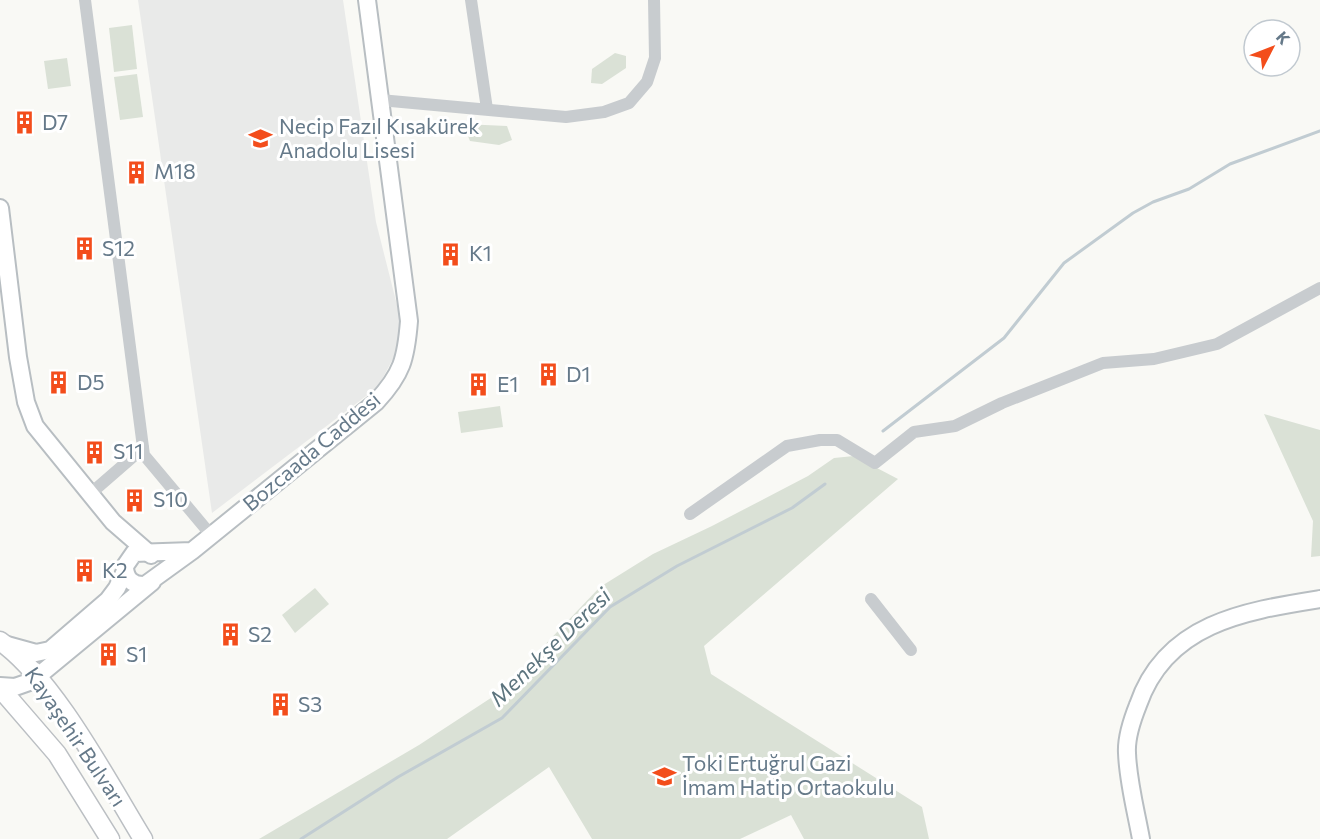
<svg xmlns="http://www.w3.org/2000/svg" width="1320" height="839" font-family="Commissioner,sans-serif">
<rect width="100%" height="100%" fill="#f9f9f5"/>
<path fill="#e9eae9" d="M138,0H343L376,222L399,313V340L396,353L378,387L212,513Z"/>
<g fill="#dae1d6">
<path d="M132,25L137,69L114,72L109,28Z"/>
<path d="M615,53L626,56V68L602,84L591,83L592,69Z"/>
<path d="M67,58L71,86L48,89L44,61Z"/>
<path d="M137,74L143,117L120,120L114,77Z"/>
<path d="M463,124L507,126L512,140L499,145L470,141Z"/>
<path d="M500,406L503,427L461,433L458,412Z"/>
<path d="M1264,414L1320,430V556L1311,557L1313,521Z"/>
<path d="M854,456L898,479L704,646L711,674L922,807L929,839H804L791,815L740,839H592L549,767L447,839H259L419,745L500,692L600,587L653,554L712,526L808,476L834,458Z"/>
<path d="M315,588L329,604L295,633L282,615Z"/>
</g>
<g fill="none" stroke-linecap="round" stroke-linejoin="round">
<g stroke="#c1ccd2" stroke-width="3">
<path d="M883,431L1004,338L1064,263L1133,213L1153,202L1189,189L1230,164L1320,131"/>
<path d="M301,839L398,777L502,718L610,607L677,566L792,508L825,484"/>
</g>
<defs>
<g id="secondary">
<path d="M0,208L18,357L26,402L35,426L113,522L151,555"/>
<path d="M192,551L134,553L125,566C125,578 132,586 145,585L192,551L376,402C402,374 406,359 409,321L367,0"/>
<path d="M7,645L36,653L50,650L108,600L117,588L125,571"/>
<path d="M0,686L15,687L32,681L152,582"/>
<path d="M1141,839C1136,811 1128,782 1127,753C1126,737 1132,720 1138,705C1166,623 1245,611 1320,599"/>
</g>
<g id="primary">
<path d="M0,641C54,679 108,782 143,839"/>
<path d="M0,688L57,754L110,839"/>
</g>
</defs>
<use href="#secondary" stroke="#b8bec2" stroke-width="20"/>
<use href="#primary" stroke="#bbbfc3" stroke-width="21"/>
<g stroke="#c8cccf" stroke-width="12">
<path d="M85,0L144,455L211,535"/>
<path d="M471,0L487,109"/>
<path d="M380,100L566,117L604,112L629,103L647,82L655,58L654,0"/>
<path d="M90,494L143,448"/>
<path d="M690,514L787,446L820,440H837L875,463L914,432L955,426L1002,403L1103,363L1154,359L1217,344L1320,288"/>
<path d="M871,599L911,650"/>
</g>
<use href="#secondary" stroke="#fff" stroke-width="16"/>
<use href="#primary" stroke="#fff" stroke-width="18"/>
</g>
<defs>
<symbol id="building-bare" viewBox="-9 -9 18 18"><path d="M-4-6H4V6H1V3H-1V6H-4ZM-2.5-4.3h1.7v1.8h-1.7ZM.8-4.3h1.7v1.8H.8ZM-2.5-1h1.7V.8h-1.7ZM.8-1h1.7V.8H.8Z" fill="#f34d1b" stroke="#fff" stroke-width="2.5" paint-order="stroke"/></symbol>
<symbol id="school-bare" viewBox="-9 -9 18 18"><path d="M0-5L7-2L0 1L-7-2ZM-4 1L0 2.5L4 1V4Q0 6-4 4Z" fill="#f34d1b" stroke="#fff" stroke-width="2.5" paint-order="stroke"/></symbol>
</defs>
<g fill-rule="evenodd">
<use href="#building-bare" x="8" y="106" width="33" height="33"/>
<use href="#school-bare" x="244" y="122" width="33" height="33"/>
<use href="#building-bare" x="120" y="156" width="33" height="33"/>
<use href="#building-bare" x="68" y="232" width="33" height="33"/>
<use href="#building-bare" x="434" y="238" width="33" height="33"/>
<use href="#building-bare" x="532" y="358" width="33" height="33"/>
<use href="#building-bare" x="42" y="366" width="33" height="33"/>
<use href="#building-bare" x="462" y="368" width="33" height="33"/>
<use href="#building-bare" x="78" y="436" width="33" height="33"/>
<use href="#building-bare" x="118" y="484" width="33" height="33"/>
<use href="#building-bare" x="68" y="554" width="33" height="33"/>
<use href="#building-bare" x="214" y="618" width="33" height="33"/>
<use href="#building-bare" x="92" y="638" width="33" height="33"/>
<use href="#building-bare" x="264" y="688" width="33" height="33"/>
<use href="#school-bare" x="648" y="760" width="33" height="33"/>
</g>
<g text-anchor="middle" stroke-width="6" stroke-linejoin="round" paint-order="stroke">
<g font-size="21" fill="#657989" stroke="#fff" text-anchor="start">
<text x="42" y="130">D7</text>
<text x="279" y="134">Necip Fazıl Kısakürek<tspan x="279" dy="24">Anadolu Lisesi</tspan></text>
<text x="154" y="179">M18</text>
<text x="102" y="256">S12</text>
<text x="469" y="261">K1</text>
<text x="566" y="382">D1</text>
<text x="77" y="390">D5</text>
<text x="497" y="392">E1</text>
<text x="113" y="459">S11</text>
<text x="153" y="507">S10</text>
<text x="102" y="578">K2</text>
<text x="248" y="642">S2</text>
<text x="126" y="662">S1</text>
<text x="298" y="712">S3</text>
<text x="682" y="771">Toki Ertuğrul Gazi<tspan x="682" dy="24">İmam Hatip Ortaokulu</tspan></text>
</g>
<g font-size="21" fill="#657989" stroke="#fff">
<text transform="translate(312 452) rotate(-40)" y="7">Bozcaada Caddesi</text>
<text transform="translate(75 737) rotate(56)" y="7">Kayaşehir Bulvarı</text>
</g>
<g font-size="22" font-style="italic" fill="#5c747e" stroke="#fff">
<text transform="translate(550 647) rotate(-44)" y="8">Menekşe Deresi</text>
</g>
</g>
<g transform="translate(1272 48) rotate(48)"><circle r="28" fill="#ffffff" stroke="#c1c9d0" stroke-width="1.5"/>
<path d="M0-4.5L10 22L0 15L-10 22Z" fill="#f34d1b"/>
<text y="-9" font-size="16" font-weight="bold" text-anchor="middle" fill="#657989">K</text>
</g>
</svg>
